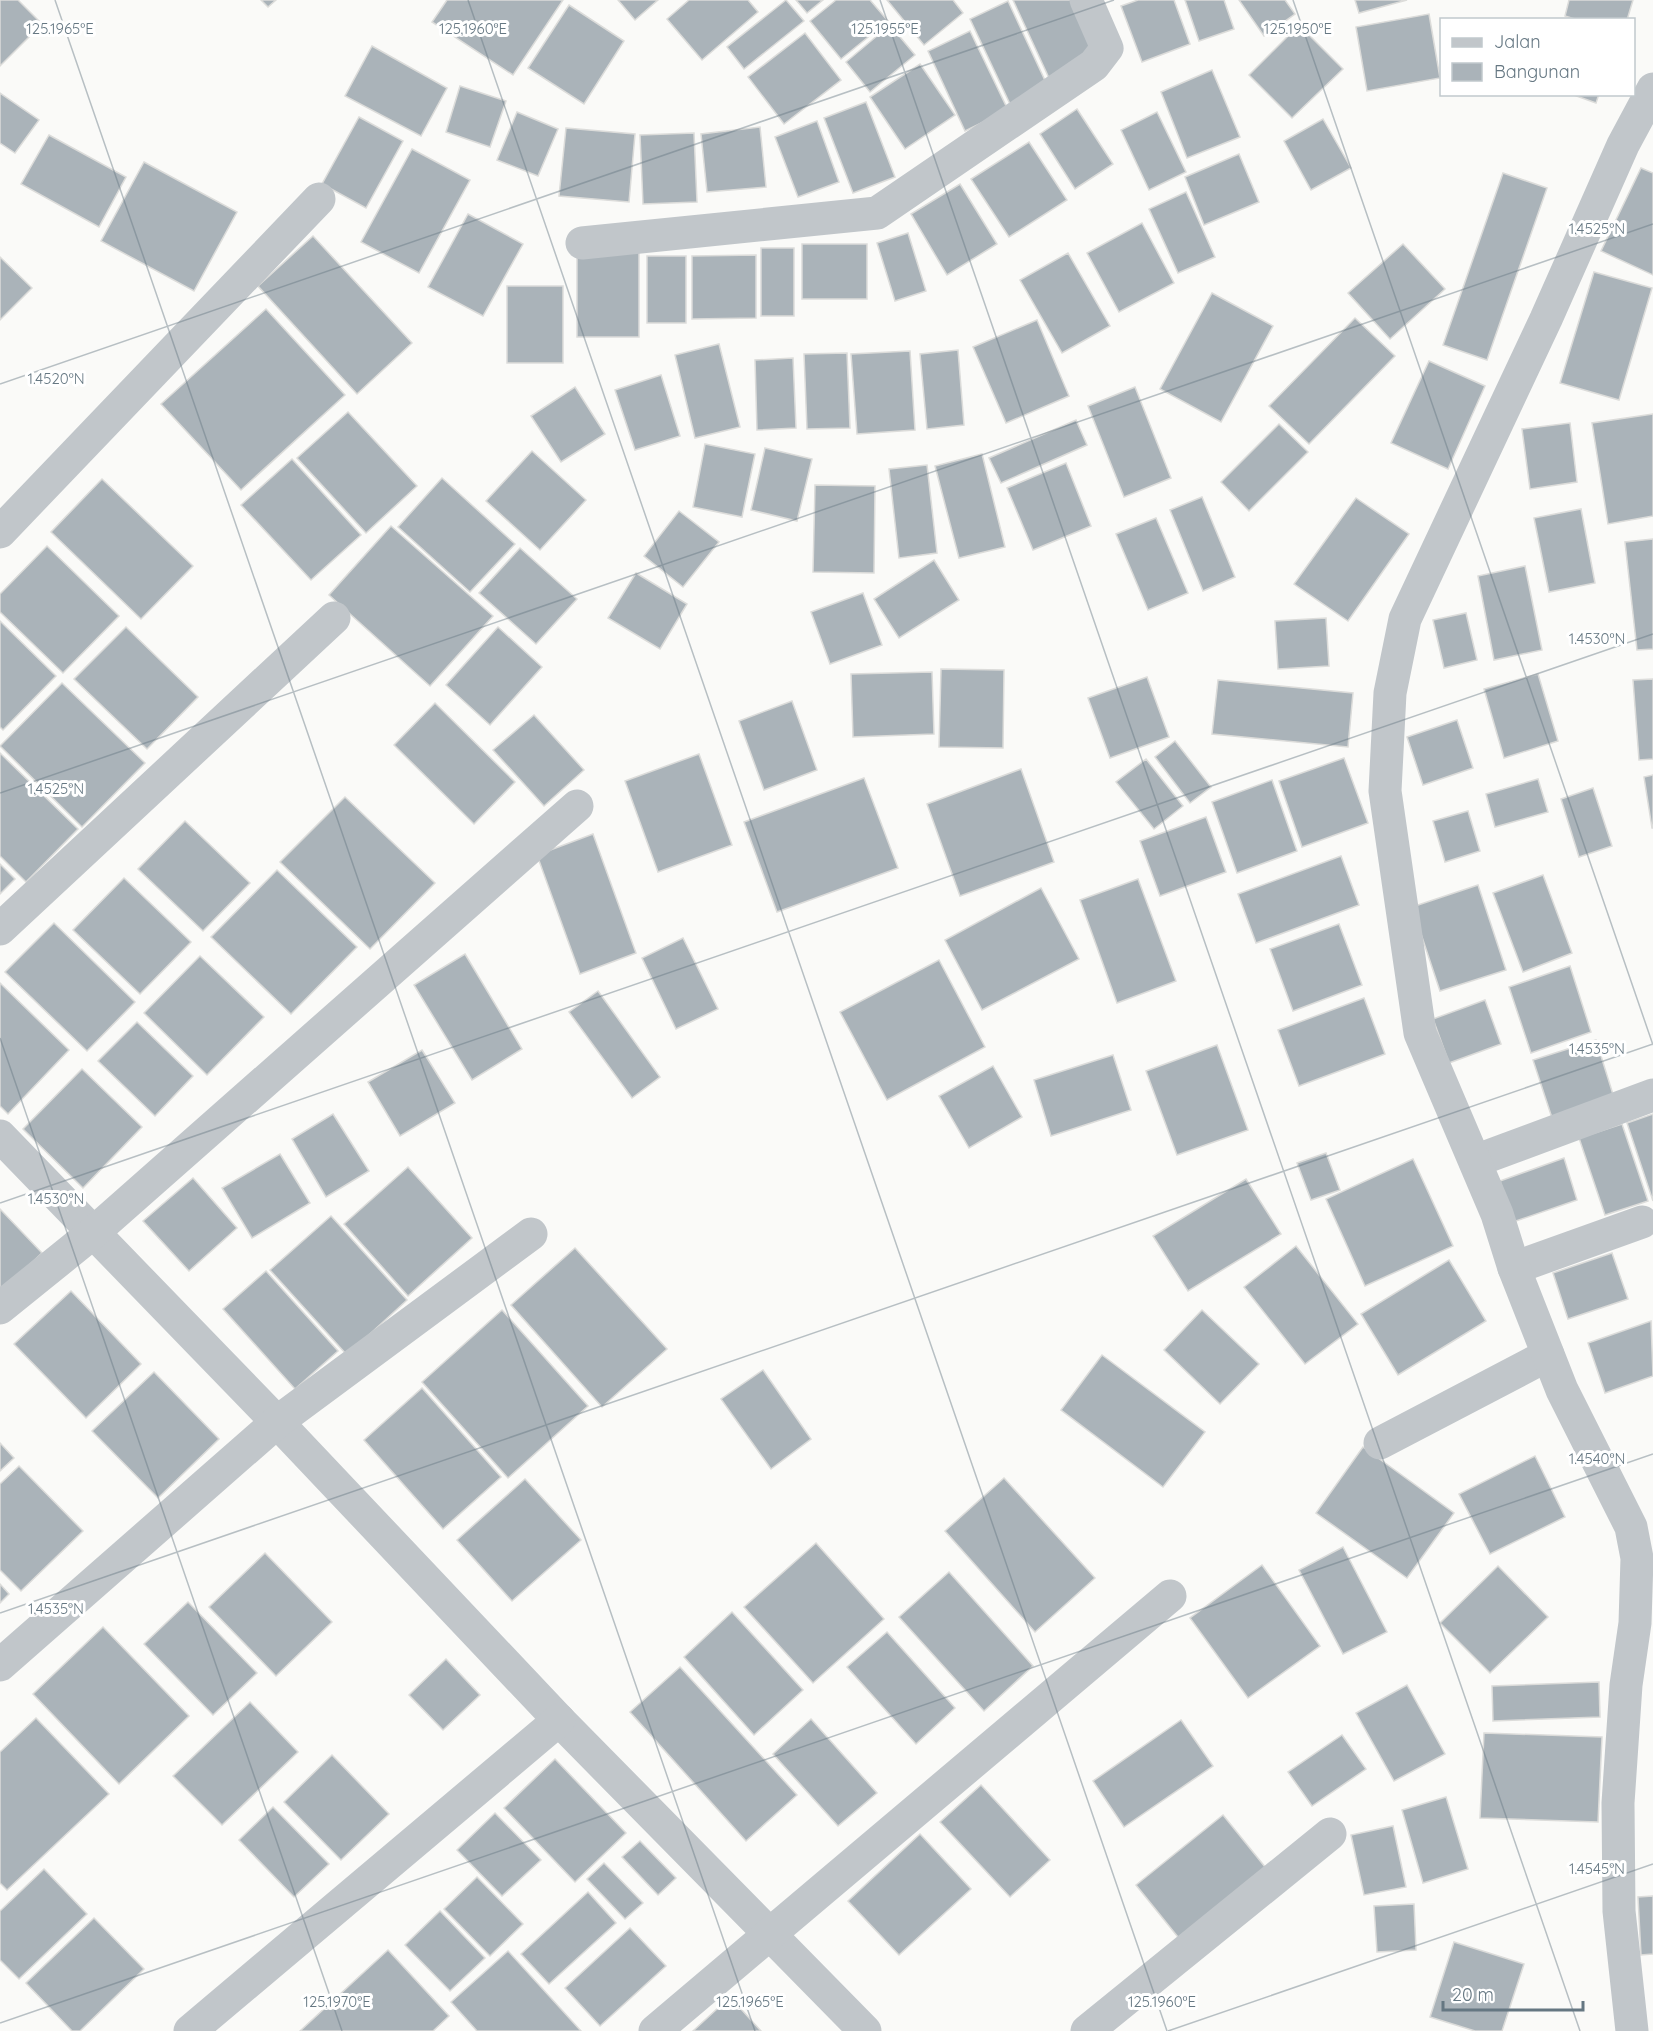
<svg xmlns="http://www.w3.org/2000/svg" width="1653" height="2031" font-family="Quicksand,sans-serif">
<rect width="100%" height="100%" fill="#fafaf8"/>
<g fill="#aab3b9" stroke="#dcdcda" stroke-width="1.5">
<path d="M0,0H18L42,24L0,66Z"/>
<path d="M261,0H276L268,7Z"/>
<path d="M447,0H563L513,75L432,22Z"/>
<path d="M618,0H658L635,20Z"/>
<path d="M689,0H748L758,12L702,60L667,19Z"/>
<path d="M786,0L804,21L744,69L727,47Z"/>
<path d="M796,0H823L807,13Z"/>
<path d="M836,0H870L888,21L841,59L810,21Z"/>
<path d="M887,0H953L963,13L924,45Z"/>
<path d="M1013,0H1076L1102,53L1049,78Z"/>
<path d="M1138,0H1174L1190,44L1142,62L1121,6Z"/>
<path d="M1185,0H1224L1234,29L1199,41Z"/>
<path d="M1239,0H1285L1295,14L1264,36Z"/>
<path d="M1355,0H1407L1359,13Z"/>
<path d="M1569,0H1633L1627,20H1578L1565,16Z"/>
<path d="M1008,1L1048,87L1010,104L970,19Z"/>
<path d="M569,5L624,41L584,104L528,68Z"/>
<path d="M1429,14L1440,78L1367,91L1356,27Z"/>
<path d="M890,25L915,55L870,92L846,62Z"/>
<path d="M1299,25L1343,69L1292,118L1249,75Z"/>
<path d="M970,31L1008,110L965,131L928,51Z"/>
<path d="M805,33L841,80L784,124L748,77Z"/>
<path d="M372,46L447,88L421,136L345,96Z"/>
<path d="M920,64L955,115L905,149L870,97Z"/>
<path d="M1212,70L1240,137L1187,158L1161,92Z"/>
<path d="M460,86L506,101L490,147L446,132Z"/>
<path d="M0,93L39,120L15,153L0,143Z"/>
<path d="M1571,94H1599L1596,103Z"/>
<path d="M866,102L895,177L853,193L824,118Z"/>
<path d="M1077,109L1113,164L1075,189L1040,134Z"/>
<path d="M517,112L558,129L538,176L497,160Z"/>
<path d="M1157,112L1186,172L1149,190L1121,130Z"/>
<path d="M359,117L403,141L366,208L322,184Z"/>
<path d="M1323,119L1351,168L1311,190L1284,141Z"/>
<path d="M817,121L839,182L798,197L775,137Z"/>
<path d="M760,127L766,187L707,192L701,134Z"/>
<path d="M566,128L635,134L629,202L559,196Z"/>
<path d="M694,133L697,202L643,204L640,135Z"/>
<path d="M49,135L126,177L99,227L21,184Z"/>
<path d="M1029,142L1067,200L1009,237L971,179Z"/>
<path d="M412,149L470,180L419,273L361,242Z"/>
<path d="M1239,154L1259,202L1204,225L1185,177Z"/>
<path d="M144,162L237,212L194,291L101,241Z"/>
<path d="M1641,168L1653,173V275L1601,251Z"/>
<path d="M1503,173L1547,188L1487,360L1443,345Z"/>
<path d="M960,184L997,244L947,275L911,214Z"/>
<path d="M1186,192L1215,257L1178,273L1149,209Z"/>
<path d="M468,214L523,244L483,316L428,287Z"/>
<path d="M1142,223L1174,283L1119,312L1087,253Z"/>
<path d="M908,233L926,291L895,301L877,243Z"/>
<path d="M313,236L412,343L357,394L258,286Z"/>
<rect x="802" y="244" width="65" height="55"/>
<path d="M1403,244L1445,289L1390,339L1348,293Z"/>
<rect x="761" y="248" width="33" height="68"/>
<path d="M639,249V337H577V250Z"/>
<path d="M1068,253L1110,326L1062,353L1020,280Z"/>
<path d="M756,255V318L692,319V256Z"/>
<rect x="647" y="256" width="39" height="67"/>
<path d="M0,257L32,288L0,320Z"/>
<path d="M1594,272L1652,288L1619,400L1560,383Z"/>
<rect x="507" y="286" width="56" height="77"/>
<path d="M1212,293L1273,326L1221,422L1160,389Z"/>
<path d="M266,309L345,395L241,490L161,404Z"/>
<path d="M1355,318L1395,356L1309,444L1269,406Z"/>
<path d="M1037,320L1069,396L1006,423L973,347Z"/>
<path d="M719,344L740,427L695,438L675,355Z"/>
<path d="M958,350L964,425L927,429L920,354Z"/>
<path d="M910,351L915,430L857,434L851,354Z"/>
<path d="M847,353L850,428L807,429L804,354Z"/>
<path d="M793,358L796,428L757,430L755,360Z"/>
<path d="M1429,361L1485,386L1448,469L1391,443Z"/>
<path d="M661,375L680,436L635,450L615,390Z"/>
<path d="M575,387L605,434L561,462L531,416Z"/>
<path d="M1135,387L1171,478L1124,497L1088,406Z"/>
<path d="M348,412L417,486L366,533L297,458Z"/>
<path d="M1653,414V516L1608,524L1592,423Z"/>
<path d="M1076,420L1087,445L1001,483L989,458Z"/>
<path d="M1570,423L1577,482L1530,489L1522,429Z"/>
<path d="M1279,424L1308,452L1249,511L1221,482Z"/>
<path d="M705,444L755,454L742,517L693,507Z"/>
<path d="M765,448L812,459L797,521L751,510Z"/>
<path d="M532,451L586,500L540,550L486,501Z"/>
<path d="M982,454L1005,547L959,558L935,466Z"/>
<path d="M292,459L361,535L311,580L241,505Z"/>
<path d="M1066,463L1091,526L1033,550L1007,488Z"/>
<path d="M927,465L937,553L899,558L889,469Z"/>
<path d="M442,478L515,544L470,592L398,527Z"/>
<path d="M102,479L193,566L141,619L51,532Z"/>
<path d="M815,485L875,486L874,573L813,572Z"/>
<path d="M1202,497L1235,577L1203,591L1170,510Z"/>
<path d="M1356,498L1409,534L1348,621L1294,584Z"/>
<path d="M1581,509L1595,583L1549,592L1534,518Z"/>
<path d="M679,511L719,542L683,587L644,556Z"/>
<path d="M1156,518L1188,593L1148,610L1116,534Z"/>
<path d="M391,526L493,616L430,686L329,595Z"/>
<path d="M1653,539V649L1637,650L1625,542Z"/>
<path d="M47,546L119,616L63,673L0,612V594Z"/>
<path d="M520,548L577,599L536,644L479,593Z"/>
<path d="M934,560L959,600L899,638L874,599Z"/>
<path d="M1525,566L1542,650L1494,660L1478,576Z"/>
<path d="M636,573L687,604L660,649L608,618Z"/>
<path d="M863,593L882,645L830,664L811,612Z"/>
<path d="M1466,613L1477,660L1444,668L1433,620Z"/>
<path d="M1326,618L1329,666L1278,669L1275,621Z"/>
<path d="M0,621L56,676L3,730L0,727Z"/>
<path d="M126,627L198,697L147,749L74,679Z"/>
<path d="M498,627L542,667L490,725L446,685Z"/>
<path d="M941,669L1004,670L1003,748L939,747Z"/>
<path d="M932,672L934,734L853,737L851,674Z"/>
<path d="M1538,674L1558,741L1504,758L1484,689Z"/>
<path d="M1147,677L1169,737L1110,758L1088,698Z"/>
<path d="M1653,679V759L1639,760L1633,680Z"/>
<path d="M1218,680L1353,693L1348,747L1212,734Z"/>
<path d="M62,683L145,763L82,827L0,746Z"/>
<path d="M792,701L817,770L764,790L739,721Z"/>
<path d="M435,703L515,782L474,824L394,745Z"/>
<path d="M534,715L584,770L544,806L493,750Z"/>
<path d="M1457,720L1473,768L1423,785L1407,737Z"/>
<path d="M1175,741L1211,787L1190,803L1155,757Z"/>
<path d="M0,753L78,829L26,882L0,856Z"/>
<path d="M699,754L732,845L658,872L625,781Z"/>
<path d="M1344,758L1368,823L1302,847L1279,781Z"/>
<path d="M1146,759L1183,806L1154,829L1116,782Z"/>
<path d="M1021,769L1054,862L960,896L927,804Z"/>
<path d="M1653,775V828H1652L1644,777Z"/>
<path d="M864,778L898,868L777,912L744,822Z"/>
<path d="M1538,779L1548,812L1495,827L1486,794Z"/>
<path d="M1272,780L1297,851L1237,873L1212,802Z"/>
<path d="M1593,788L1612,846L1579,857L1561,799Z"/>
<path d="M345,797L435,883L370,949L280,862Z"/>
<path d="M1468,811L1480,851L1445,862L1433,821Z"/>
<path d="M1206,817L1226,872L1160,896L1140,841Z"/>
<path d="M185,821L250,883L203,931L138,869Z"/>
<path d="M593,834L636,953L580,974L537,855Z"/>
<path d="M1341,856L1359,905L1256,943L1238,894Z"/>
<path d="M0,864L15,879L0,894Z"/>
<path d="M277,870L357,947L291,1014L211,937Z"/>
<path d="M1543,875L1572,953L1523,972L1493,893Z"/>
<path d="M124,878L191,942L140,994L73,930Z"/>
<path d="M1138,879L1176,981L1117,1003L1080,900Z"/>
<path d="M1478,885L1506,970L1440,991L1412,907Z"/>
<path d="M1041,888L1079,959L982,1010L945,940Z"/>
<path d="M54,923L135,1002L87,1051L5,972Z"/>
<path d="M1339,924L1362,985L1293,1011L1270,949Z"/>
<path d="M683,938L718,1009L676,1029L642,958Z"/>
<path d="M465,954L522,1049L472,1080L414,985Z"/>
<path d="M200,956L264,1017L207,1075L144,1013Z"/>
<path d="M939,960L985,1047L887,1100L840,1012Z"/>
<path d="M1570,966L1591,1032L1531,1053L1509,987Z"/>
<path d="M0,983L69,1050L8,1114L0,1106Z"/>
<path d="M598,991L660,1077L632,1098L569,1012Z"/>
<path d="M1364,998L1385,1054L1299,1086L1278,1030Z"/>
<path d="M1485,1000L1501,1044L1449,1063L1433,1019Z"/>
<path d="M137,1022L193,1076L155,1116L98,1061Z"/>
<path d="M1596,1040L1616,1104L1554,1124L1533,1060Z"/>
<path d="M1217,1045L1248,1130L1177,1155L1146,1071Z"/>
<path d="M422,1050L455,1103L400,1136L368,1082Z"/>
<path d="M1113,1055L1131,1110L1051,1136L1034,1080Z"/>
<path d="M993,1066L1022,1117L969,1148L939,1096Z"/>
<path d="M82,1069L142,1127L83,1188L23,1129Z"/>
<path d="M333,1114L369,1171L326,1197L292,1139Z"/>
<path d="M1653,1114V1201L1627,1123Z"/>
<path d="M1622,1124L1648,1201L1605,1215L1579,1138Z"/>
<path d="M1326,1153L1340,1190L1311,1200L1297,1163Z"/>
<path d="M280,1154L310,1203L252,1238L222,1188Z"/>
<path d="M1564,1158L1577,1200L1513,1222L1500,1181Z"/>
<path d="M1413,1159L1453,1246L1365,1286L1326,1199Z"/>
<path d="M408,1167L472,1238L408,1296L344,1224Z"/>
<path d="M193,1178L237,1228L189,1271L143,1221Z"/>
<path d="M1246,1179L1281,1234L1188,1291L1153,1236Z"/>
<path d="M0,1209L42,1253L0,1293Z"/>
<path d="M331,1216L407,1300L347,1355L270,1270Z"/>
<path d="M1296,1246L1358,1324L1305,1364L1244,1287Z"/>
<path d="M575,1248L667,1349L602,1407L511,1305Z"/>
<path d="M1612,1253L1628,1299L1568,1319L1553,1273Z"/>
<path d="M1449,1260L1486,1321L1398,1375L1361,1314Z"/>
<path d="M266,1271L338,1351L295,1389L223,1309Z"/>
<path d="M71,1291L141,1364L86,1418L14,1344Z"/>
<path d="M502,1310L588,1406L508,1478L422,1382Z"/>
<path d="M1202,1310L1259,1364L1220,1404L1164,1350Z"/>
<path d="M1651,1321L1653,1376L1605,1393L1588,1343Z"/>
<path d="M1102,1355L1205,1432L1163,1487L1061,1410Z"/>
<path d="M763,1370L811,1439L771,1469L721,1399Z"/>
<path d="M154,1372L219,1439L158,1498L92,1431Z"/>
<path d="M422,1388L501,1477L443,1529L364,1440Z"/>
<path d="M0,1443L14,1458L0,1471Z"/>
<path d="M1363,1447L1454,1513L1407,1578L1316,1513Z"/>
<path d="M1535,1456L1565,1517L1490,1554L1459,1494Z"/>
<path d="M19,1466L83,1531L21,1591L0,1570V1484Z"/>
<path d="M1004,1478L1095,1578L1035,1632L945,1531Z"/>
<path d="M525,1479L581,1540L512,1601L457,1540Z"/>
<path d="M816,1543L884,1619L813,1683L744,1607Z"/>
<path d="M1343,1547L1387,1632L1343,1654L1299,1570Z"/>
<path d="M265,1553L332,1622L276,1676L209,1607Z"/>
<path d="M1262,1565L1320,1646L1248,1698L1190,1618Z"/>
<path d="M1498,1566L1548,1617L1490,1673L1440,1623Z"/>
<path d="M949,1572L1033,1666L984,1711L899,1617Z"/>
<path d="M0,1584L9,1594L0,1603Z"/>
<path d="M188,1602L257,1673L213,1715L144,1644Z"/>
<path d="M732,1612L803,1690L754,1735L684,1657Z"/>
<path d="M103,1627L189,1716L119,1784L33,1694Z"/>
<path d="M887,1632L955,1708L916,1744L847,1667Z"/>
<path d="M446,1659L480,1695L443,1730L409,1695Z"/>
<path d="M680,1667L797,1795L746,1841L630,1712Z"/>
<path d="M1599,1682L1600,1717L1493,1721L1492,1686Z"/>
<path d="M1407,1685L1445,1754L1394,1781L1356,1713Z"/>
<path d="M250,1702L298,1752L222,1825L173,1776Z"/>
<path d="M36,1718L109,1794L7,1890L0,1883V1752Z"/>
<path d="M811,1719L877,1793L838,1826L773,1754Z"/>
<path d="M1181,1720L1213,1766L1124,1827L1093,1781Z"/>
<path d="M1484,1733L1602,1737L1598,1822L1480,1818Z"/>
<path d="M1342,1735L1366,1769L1312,1806L1288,1772Z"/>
<path d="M332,1755L389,1814L341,1860L284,1802Z"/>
<path d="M555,1759L626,1833L575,1882L504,1808Z"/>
<path d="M981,1785L1050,1860L1010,1897L940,1822Z"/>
<path d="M1446,1797L1468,1869L1423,1883L1402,1810Z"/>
<path d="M273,1807L329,1864L294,1897L239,1840Z"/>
<path d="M495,1813L541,1860L502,1896L457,1850Z"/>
<path d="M1223,1815L1274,1878L1186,1947L1136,1885Z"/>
<path d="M1393,1826L1406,1887L1364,1895L1351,1835Z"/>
<path d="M920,1834L971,1889L899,1955L848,1901Z"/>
<path d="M640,1841L676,1878L658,1895L622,1857Z"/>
<path d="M604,1863L643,1903L625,1919L587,1879Z"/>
<path d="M44,1869L87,1914L19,1979L0,1960V1911Z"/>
<path d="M477,1877L523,1924L490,1956L444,1909Z"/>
<path d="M588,1892L616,1923L549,1984L521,1954Z"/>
<path d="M1653,1896V1954L1641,1955L1638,1897Z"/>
<path d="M1414,1904L1416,1950L1377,1952L1374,1906Z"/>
<path d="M440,1911L485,1958L450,1991L405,1945Z"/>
<path d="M94,1918L144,1969L80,2031H72L26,1983Z"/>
<path d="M630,1928L666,1966L600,2026L565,1988Z"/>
<path d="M1454,1942L1524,1964L1502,2031H1475L1430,2017Z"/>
<path d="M388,1950L449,2016L433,2031H300Z"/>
<path d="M508,1951L581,2031H477L451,2002Z"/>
<path d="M730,1997L761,2031H693Z"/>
</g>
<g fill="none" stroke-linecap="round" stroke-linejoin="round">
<g stroke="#c1c6ca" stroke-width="33">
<path d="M582,243L877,213L1094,65L1107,48L1086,0"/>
<path d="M0,532L319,199"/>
<path d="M0,929L334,618"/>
<path d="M0,1136L277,1422L559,1720L865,2031"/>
<path d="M1475,1161L1653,1095"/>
<path d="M1514,1268L1642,1222"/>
<path d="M0,1308L94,1232L577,806"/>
<path d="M1380,1443L1548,1355"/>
<path d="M0,1665L277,1422L531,1234"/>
<path d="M190,2031L559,1720"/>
<path d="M655,2031L1170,1596"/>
<path d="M1087,2031L1330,1834"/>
<path d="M1632,2031L1619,1911L1618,1803L1626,1685L1635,1623L1637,1558L1631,1527L1562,1390L1514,1268L1497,1214L1420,1033L1385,791L1390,693L1405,619L1546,319L1623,145L1653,89"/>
</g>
</g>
<path fill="none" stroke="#657782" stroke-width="1.5" stroke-opacity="0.45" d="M55,0L755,2031M468,0L1167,2031M880,0L1580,2031M1293,0L1653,1045M0,384L1114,0M0,793L1653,224M0,1038L342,2031M0,1203L1653,634M0,1613L1653,1044M0,2023L1653,1454M1168,2031L1653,1864"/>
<g font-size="15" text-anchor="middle" fill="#657782" stroke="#fff" stroke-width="6" stroke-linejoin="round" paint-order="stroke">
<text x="60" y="34">125.1965°E</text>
<text x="473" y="34">125.1960°E</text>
<text x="885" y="34">125.1955°E</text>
<text x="1298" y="34">125.1950°E</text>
<text x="1597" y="234">1.4525°N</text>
<text x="56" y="384">1.4520°N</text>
<text x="1597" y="644">1.4530°N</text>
<text x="56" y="794">1.4525°N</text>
<text x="1597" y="1054">1.4535°N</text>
<text x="56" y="1204">1.4530°N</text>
<text x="1597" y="1464">1.4540°N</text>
<text x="56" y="1614">1.4535°N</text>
<text x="1597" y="1874">1.4545°N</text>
<text x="337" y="2007">125.1970°E</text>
<text x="750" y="2007">125.1965°E</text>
<text x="1162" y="2007">125.1960°E</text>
</g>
<rect x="1440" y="18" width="195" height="78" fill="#ffffff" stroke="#c1c9cd" stroke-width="1.5"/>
<rect x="1452" y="38" width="30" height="9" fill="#c1c6ca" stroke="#c1c9cd" stroke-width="1.5"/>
<text x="1494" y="48" font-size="18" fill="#657782">Jalan</text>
<rect x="1452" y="63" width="30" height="18" fill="#aab3b9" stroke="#c1c9cd" stroke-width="1.5"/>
<text x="1494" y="78" font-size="18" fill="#657782">Bangunan</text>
<path d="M1443 2001v9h140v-9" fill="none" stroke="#657782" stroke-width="3"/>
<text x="1452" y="2001" font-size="18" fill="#657782" stroke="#ffffff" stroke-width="4.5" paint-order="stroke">20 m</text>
</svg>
